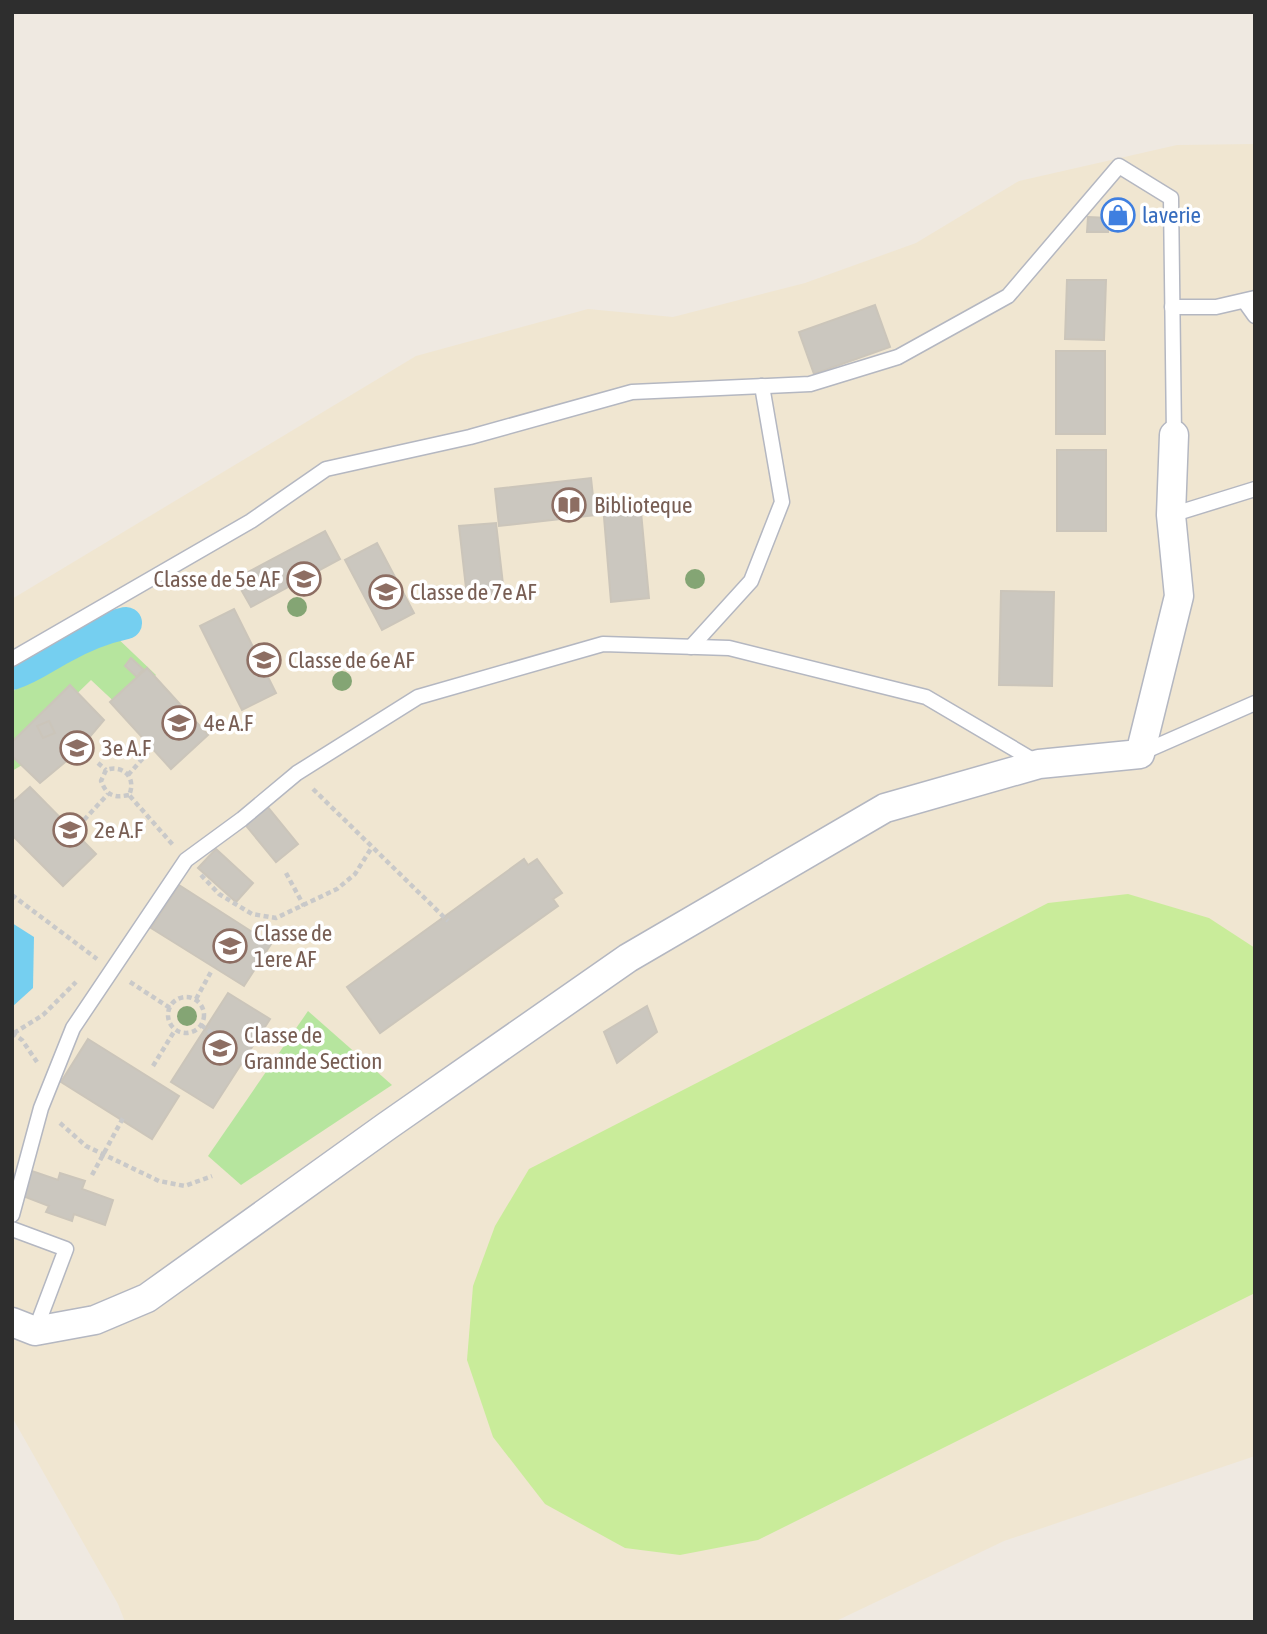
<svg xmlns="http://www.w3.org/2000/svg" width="1267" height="1634" font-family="'Asap Condensed',sans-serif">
<rect width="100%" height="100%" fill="#efe9e1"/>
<path fill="#f0e6d1" d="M1255,144V1456L1004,1541L834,1622H125L118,1604L12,1417V599L416,356L588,309L673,317L805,283L916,243L1019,181L1177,145Z"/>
<g fill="#b6e59e">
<path d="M111,632L156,675L122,709L91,680L19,750L27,762L12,771V692L39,672Z"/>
<path d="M308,1011L392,1085L241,1185L208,1156Z"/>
</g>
<path fill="#c9ec9a" d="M1128,894L1209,918L1255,948V1293L758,1540L680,1555L625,1548L545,1504L493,1437L467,1360L473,1286L495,1226L529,1169L1048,903Z"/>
<path fill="#75cff0" d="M12,923L34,937L33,988L12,1007Z"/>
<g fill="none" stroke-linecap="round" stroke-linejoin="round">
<path stroke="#75cff0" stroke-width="32" d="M12,674C31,668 45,657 62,648C83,636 103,628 126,623"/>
</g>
<g fill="#cbc7bf" stroke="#cbc5ba" stroke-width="2">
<path d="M1088,217L1108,218V232H1087Z"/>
<path d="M1067,280H1106L1104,340L1065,339Z"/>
<path d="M875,305L890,347L814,374L799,332Z"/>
<rect x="1056" y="351" width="49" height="83"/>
<rect x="1057" y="450" width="49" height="81"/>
<path d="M591,478L595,515L499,526L495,489Z"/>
<path d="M640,501L649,598L611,602L603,505Z"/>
<path d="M496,523L504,593L467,597L459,526Z"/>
<path d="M325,531L340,559L251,607L235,579Z"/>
<path d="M377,543L414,613L382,630L345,560Z"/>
<path d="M1001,591L1054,592L1052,686L999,685Z"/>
<path d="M234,609L276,693L242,710L200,626Z"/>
<path d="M131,658L143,669L137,677L125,666Z"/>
<path d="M147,668L208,735L171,769L110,702Z"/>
<path d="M70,685L104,720L76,753L40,783L12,756V742Z"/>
<path d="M49,721L55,733L43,738L37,726Z"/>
<path d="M30,787L96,854L63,886L12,835V803Z"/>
<path d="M266,805L298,844L276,862L243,822Z"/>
<path d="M216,849L253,883L236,902L198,868Z"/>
<path d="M524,859L528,865L537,859L562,893L553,899L558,906L380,1033L347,987Z"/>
<path d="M179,885L271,944L244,986L151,928Z"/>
<path d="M228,993L270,1019L213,1108L171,1082Z"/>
<path d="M647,1006L657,1032L617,1063L604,1032Z"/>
<path d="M88,1039L179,1096L152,1139L61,1082Z"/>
<path d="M23,1168L58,1180L60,1173L85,1181L82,1189L113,1200L105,1225L74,1214L72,1221L46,1212L49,1206L15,1193Z"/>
</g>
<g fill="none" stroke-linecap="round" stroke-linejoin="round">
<defs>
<g id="lane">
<path d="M1245,302L1255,316"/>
<path d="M1172,307H1216L1255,298"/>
<path d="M1171,515L1255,489"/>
<path d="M691,647L751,581L782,502L762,386"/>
<path d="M12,659L251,521L326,469L470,437L632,392L810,384L898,357L1008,296L1119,166L1171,198L1174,435"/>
<path d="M1141,753L1255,703"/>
<path d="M12,1215L41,1108L73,1028L186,860L242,819L297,773L418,697L603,644L729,648L926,697L1038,763"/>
<path d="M12,1229L66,1249L35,1331"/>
</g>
<path id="street" d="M12,1322L35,1331L95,1320L147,1298L387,1126L628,958L885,808L1039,764L1140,754L1179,596L1171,515L1174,435"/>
</defs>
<use href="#lane" stroke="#b4b7c1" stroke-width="17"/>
<use href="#street" stroke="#b4b7c1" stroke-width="31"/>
<g stroke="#c9c9c9" stroke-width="4.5" stroke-dasharray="5 3.5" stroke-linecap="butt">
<path d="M98,763L106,770"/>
<path d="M128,775L153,747"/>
<path d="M313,789L448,921"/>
<path d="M129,795C114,798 107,796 101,781L106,770C123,764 137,778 129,795L173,845"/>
<path d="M84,820L108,794"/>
<path d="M286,873L304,906"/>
<path d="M201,875L219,894L252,914L276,918L337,889L355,874L372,847"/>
<path d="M12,895L97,959"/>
<path d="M130,982L170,1008"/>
<circle cx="186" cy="1015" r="18"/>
<path d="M196,999L212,970"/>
<path d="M201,1025L217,1037"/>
<path d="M12,1033L22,1040L37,1062"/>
<path d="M14,1033L43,1015L76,982"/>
<path d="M153,1066L175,1030"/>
<path d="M60,1123L86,1146L159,1181L185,1186L212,1176"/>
<path d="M92,1175L123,1118"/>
</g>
<use href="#lane" stroke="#fff" stroke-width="14"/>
<use href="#street" stroke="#fff" stroke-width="28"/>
</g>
<g fill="#84a574">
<circle cx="695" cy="579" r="10"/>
<circle cx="297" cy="607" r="10"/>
<circle cx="342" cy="681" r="10"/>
<circle cx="187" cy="1016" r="10"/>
</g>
<defs>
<symbol id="shop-ring" viewBox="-11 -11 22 22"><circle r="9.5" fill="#fff" stroke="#3f7fe0" stroke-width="1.5"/><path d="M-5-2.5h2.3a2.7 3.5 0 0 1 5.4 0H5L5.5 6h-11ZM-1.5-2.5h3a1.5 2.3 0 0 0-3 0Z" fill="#3f7fe0"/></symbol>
<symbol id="library-ring" viewBox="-11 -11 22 22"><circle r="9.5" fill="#fff" stroke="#8d6e63" stroke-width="1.5"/><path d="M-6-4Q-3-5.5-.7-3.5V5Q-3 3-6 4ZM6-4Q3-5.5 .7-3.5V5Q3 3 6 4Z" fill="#8d6e63"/></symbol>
<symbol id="school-ring" viewBox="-11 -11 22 22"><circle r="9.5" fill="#fff" stroke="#8d6e63" stroke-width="1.5"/><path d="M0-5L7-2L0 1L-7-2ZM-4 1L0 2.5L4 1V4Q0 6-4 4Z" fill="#8d6e63"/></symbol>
</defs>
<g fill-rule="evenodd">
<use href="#shop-ring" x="1099" y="196" width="38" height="38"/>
<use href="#library-ring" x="550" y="486" width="38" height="38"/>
<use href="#school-ring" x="285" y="560" width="38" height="38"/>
<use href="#school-ring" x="367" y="573" width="38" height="38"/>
<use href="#school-ring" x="245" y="641" width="38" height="38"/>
<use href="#school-ring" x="160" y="704" width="38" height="38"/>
<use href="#school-ring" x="58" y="729" width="38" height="38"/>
<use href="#school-ring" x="51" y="811" width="38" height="38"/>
<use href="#school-ring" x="211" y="927" width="38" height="38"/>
<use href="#school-ring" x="201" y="1029" width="38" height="38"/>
</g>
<g text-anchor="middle" stroke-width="7" stroke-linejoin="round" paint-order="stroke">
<g font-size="23" fill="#366cbe" stroke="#fff" text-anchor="start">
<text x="1142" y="223">laverie</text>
</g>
<g font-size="23" fill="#785e54" stroke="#fff" text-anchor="start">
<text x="594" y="513">Biblioteque</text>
<text x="280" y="587" text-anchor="end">Classe de 5e AF</text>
<text x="410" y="600">Classe de 7e AF</text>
<text x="288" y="668">Classe de 6e AF</text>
<text x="204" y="731">4e A.F</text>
<text x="102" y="756">3e A.F</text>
<text x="94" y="838">2e A.F</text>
<text x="254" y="941">Classe de<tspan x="254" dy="26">1ere AF</tspan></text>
<text x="244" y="1043">Classe de<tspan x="244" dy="26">Grannde Section</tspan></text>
</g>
</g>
<rect width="1267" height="1634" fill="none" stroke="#2e2e2e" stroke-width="28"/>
</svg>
